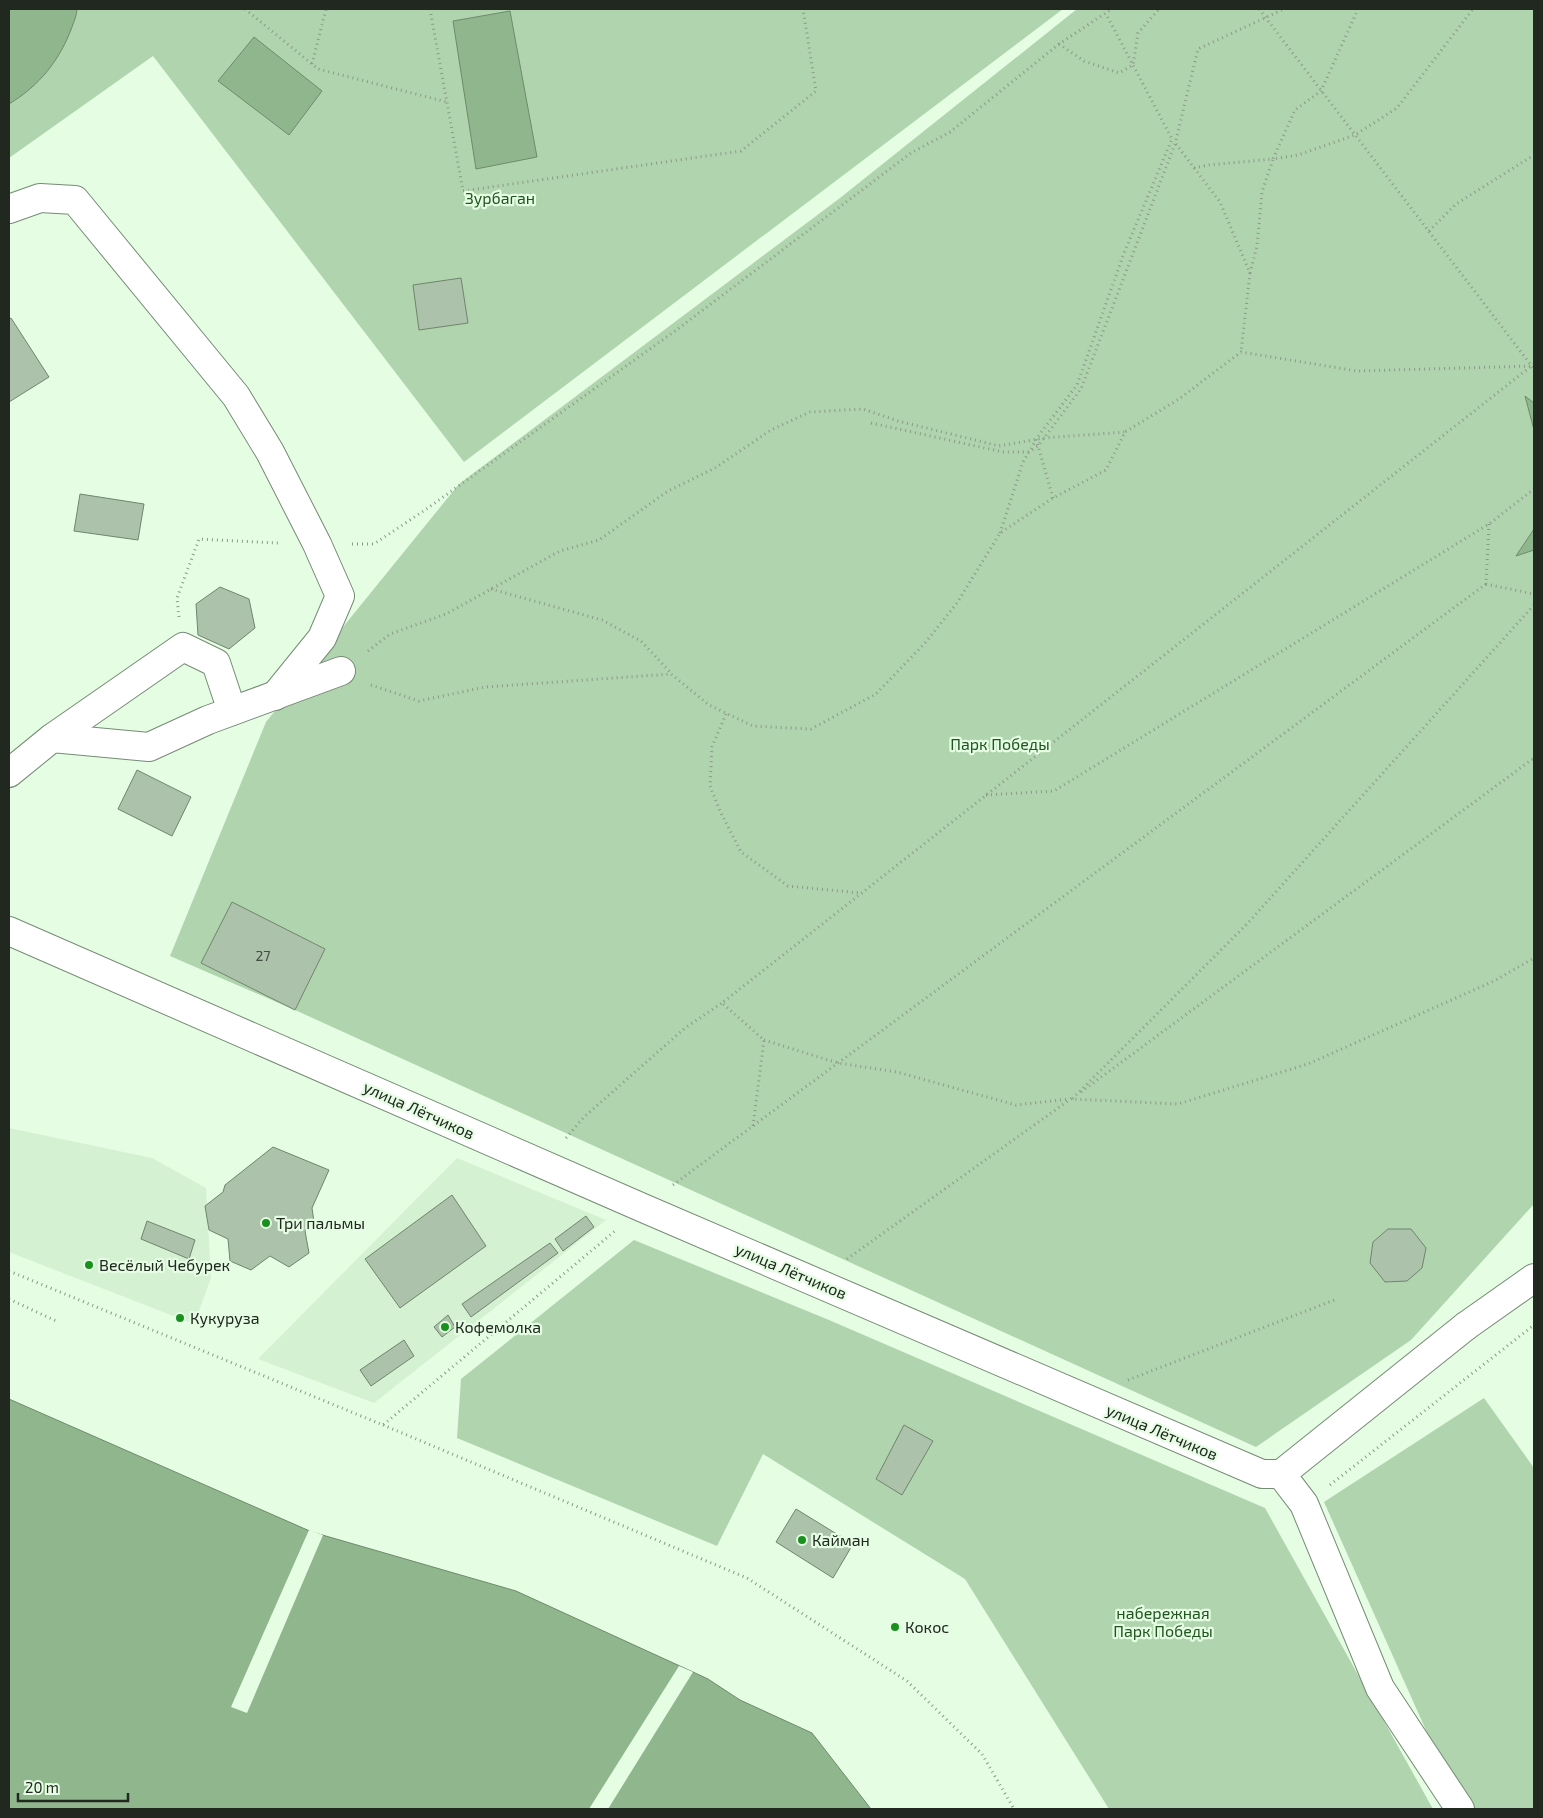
<svg xmlns="http://www.w3.org/2000/svg" width="1543" height="1818" font-family="'Exo 2',sans-serif">
<rect width="100%" height="100%" fill="#e5fde3"/>
<g fill="#d4f1d2">
<path d="M9,1128L152,1158L206,1188L211,1278L194,1324L9,1252Z"/>
<path d="M457,1158L606,1220L374,1403L258,1359Z"/>
</g>
<g fill="#b0d4ad">
<path d="M9,9H1063L464,462L153,56L9,158Z"/>
<path d="M1077,9H1534V1204L1411,1340L1256,1447L295,1010L170,956L266,722L459,484L840,198Z"/>
<path d="M634,1240L829,1320L1265,1508L1433,1809H1109L965,1579L763,1454L717,1546L457,1438L461,1379Z"/>
<path d="M1484,1398L1534,1468V1809H1472L1446,1775L1324,1502Z"/>
</g>
<g fill="#90b68d" stroke="#6e8b6c">
<path d="M9,9H77C77,15 74,21 72,27C60,60 39,86 9,104Z"/>
<path d="M510,11L537,157L476,169L453,21Z"/>
<path d="M254,37L322,91L289,135L218,81Z"/>
<path d="M1525,396L1534,403V430Z"/>
<path d="M1534,529V550L1516,556Z"/>
<path d="M9,1399L312,1532L516,1591L693,1672L708,1679L740,1700L812,1733L871,1809H9Z"/>
</g>
<g fill="#e5fde3">
<path d="M309,1530L323,1535L247,1713L231,1707Z"/>
<path d="M679,1666L693,1672L608,1809H589Z"/>
</g>
<g fill="#acc2aa" stroke="#70856e">
<path d="M461,278L468,323L419,330L413,285Z"/>
<path d="M11,318L49,377L9,402V319Z"/>
<path d="M80,494L144,504L138,540L74,531Z"/>
<path d="M220,587L249,599L255,628L229,649L198,635L196,604Z"/>
<path d="M137,770L191,797L172,836L118,809Z"/>
<path d="M232,902L325,949L295,1010L201,963Z"/>
<path d="M273,1147L329,1170L312,1208L314,1222L305,1231L309,1253L289,1267L270,1256L251,1270L230,1261L228,1239L209,1230L205,1206L223,1192L225,1185Z"/>
<path d="M452,1195L486,1246L400,1308L365,1259Z"/>
<path d="M586,1216L594,1227L563,1251L555,1239Z"/>
<path d="M147,1221L195,1240L189,1259L141,1239Z"/>
<path d="M1388,1229H1411L1426,1248L1422,1268L1407,1281L1385,1282L1370,1263L1373,1242Z"/>
<path d="M550,1243L558,1253L471,1317L462,1304Z"/>
<path d="M448,1315L455,1327L442,1337L434,1327Z"/>
<path d="M404,1340L414,1356L371,1386L360,1370Z"/>
<path d="M904,1425L933,1441L902,1495L876,1479Z"/>
<path d="M796,1509L853,1544L833,1578L776,1542Z"/>
</g>
<g fill="none" stroke-linecap="round" stroke-linejoin="round">
<defs>
<g id="minor">
<path d="M9,209L40,198L75,200L236,396L270,452L317,544L340,596L322,638L275,696"/>
<path d="M52,738L183,647L216,663L232,711"/>
<path d="M9,773L52,738L149,747L208,720L341,671"/>
<path d="M9,931L643,1208L1262,1474H1281L1466,1326"/>
<path d="M1281,1474L1304,1504L1380,1688L1460,1809"/>
</g>
<path id="major" d="M1466,1326L1534,1278"/>
</defs>
<use href="#minor" stroke="#768b75" stroke-width="30"/>
<use href="#major" stroke="#768b75" stroke-width="30"/>
<g stroke="#8a9a88" stroke-width="3" stroke-dasharray="1 4" stroke-linecap="butt">
<path d="M245,9L318,69L447,102"/>
<path d="M430,9L463,191L741,151L816,91L803,9"/>
<path d="M1259,9L1534,369"/>
<path d="M1059,44L1084,61L1119,73L1133,65L1138,33L1159,9"/>
<path d="M312,64L326,9"/>
<path d="M1176,144L1220,202L1250,273L1241,352"/>
<path d="M1194,168L1209,165L1273,159L1295,110L1321,91L1358,9"/>
<path d="M1429,231L1456,204L1534,155"/>
<path d="M1250,273L1257,246L1262,192L1273,159L1298,155L1355,135L1397,108L1473,9"/>
<path d="M871,423L1003,452H1029L1038,446L1081,389L1175,144L1198,49L1284,9"/>
<path d="M1053,498L1036,439L1077,385L1124,253L1172,139L1106,14"/>
<path d="M1489,524L1486,584L1534,594"/>
<path d="M1000,533L1023,462L1036,440"/>
<path d="M352,544H374L425,510L675,331L911,153L950,132L1059,44L1112,9"/>
<path d="M491,589L602,620L641,641L671,673"/>
<path d="M1534,605L1247,924L1072,1099L1178,1104L1308,1064L1494,981L1534,958"/>
<path d="M179,617L177,598L199,539L278,543"/>
<path d="M368,651L390,634L446,614L560,551L599,540L668,491L715,468L771,430L810,412L863,409L898,421L999,446L1044,438L1125,432"/>
<path d="M371,685L419,701L485,687L671,674L709,705L753,726L811,729L876,694L925,643L957,603L1000,533L1053,498L1106,470L1125,432L1179,399L1241,352L1357,371L1532,366"/>
<path d="M726,714L712,747L710,786L720,811L741,852L788,886L860,893"/>
<path d="M986,795L1054,791L1489,524L1534,489"/>
<path d="M764,1040L838,1063L897,1072L1016,1105L1070,1099"/>
<path d="M1081,1092L1534,758"/>
<path d="M753,1126L764,1040L722,1003L1534,364"/>
<path d="M566,1138L584,1117L685,1028L722,1003"/>
<path d="M673,1185L1486,584"/>
<path d="M847,1259L1072,1098"/>
<path d="M9,1271L383,1425L615,1231"/>
<path d="M9,1299L56,1321"/>
<path d="M1128,1380L1337,1299"/>
<path d="M383,1425L747,1578L907,1681L982,1754L1014,1809"/>
<path d="M1330,1485L1534,1325"/>
</g>
<use href="#minor" stroke="#fff" stroke-width="28"/>
<use href="#major" stroke="#fff" stroke-width="28"/>
</g>
<g fill="#1a911e" stroke="#e5fde3" stroke-width="2">
<circle cx="266" cy="1223" r="5"/>
<circle cx="89" cy="1265" r="5"/>
<circle cx="180" cy="1318" r="5"/>
<circle cx="445" cy="1327" r="5"/>
<circle cx="802" cy="1540" r="5"/>
<circle cx="895" cy="1627" r="5"/>
</g>
<g text-anchor="middle" stroke-width="4.5" stroke-linejoin="round" paint-order="stroke">
<g font-size="14" fill="#434e42">
<text x="263" y="961">27</text>
</g>
<g font-size="16" fill="#215520" stroke="#e5fde3">
<text x="500" y="204">Зурбаган</text>
<text x="1000" y="750">Парк Победы</text>
<text x="1163" y="1619">набережная<tspan x="1163" dy="18">Парк Победы</tspan></text>
</g>
<g font-size="16" fill="#20281f" stroke="#e5fde3">
<text transform="translate(419 1110) rotate(24)" y="6">улица Лётчиков</text>
<text transform="translate(791 1271) rotate(23)" y="6">улица Лётчиков</text>
<text transform="translate(1162 1432) rotate(23)" y="6">улица Лётчиков</text>
</g>
<g font-size="16" fill="#20281f" stroke="#e5fde3" text-anchor="start">
<text x="276" y="1229">Три пальмы</text>
<text x="99" y="1271">Весёлый Чебурек</text>
<text x="190" y="1324">Кукуруза</text>
<text x="455" y="1333">Кофемолка</text>
<text x="812" y="1546">Кайман</text>
<text x="905" y="1633">Кокос</text>
</g>
</g>
<rect width="1543" height="1818" fill="none" stroke="#20281f" stroke-width="20"/>
<path d="M18 1793v8h110v-8" fill="none" stroke="#20281f" stroke-width="2.5"/>
<text x="25" y="1793" font-size="15" fill="#20281f" stroke="#e5fde3" stroke-width="4" paint-order="stroke">20 m</text>
</svg>
